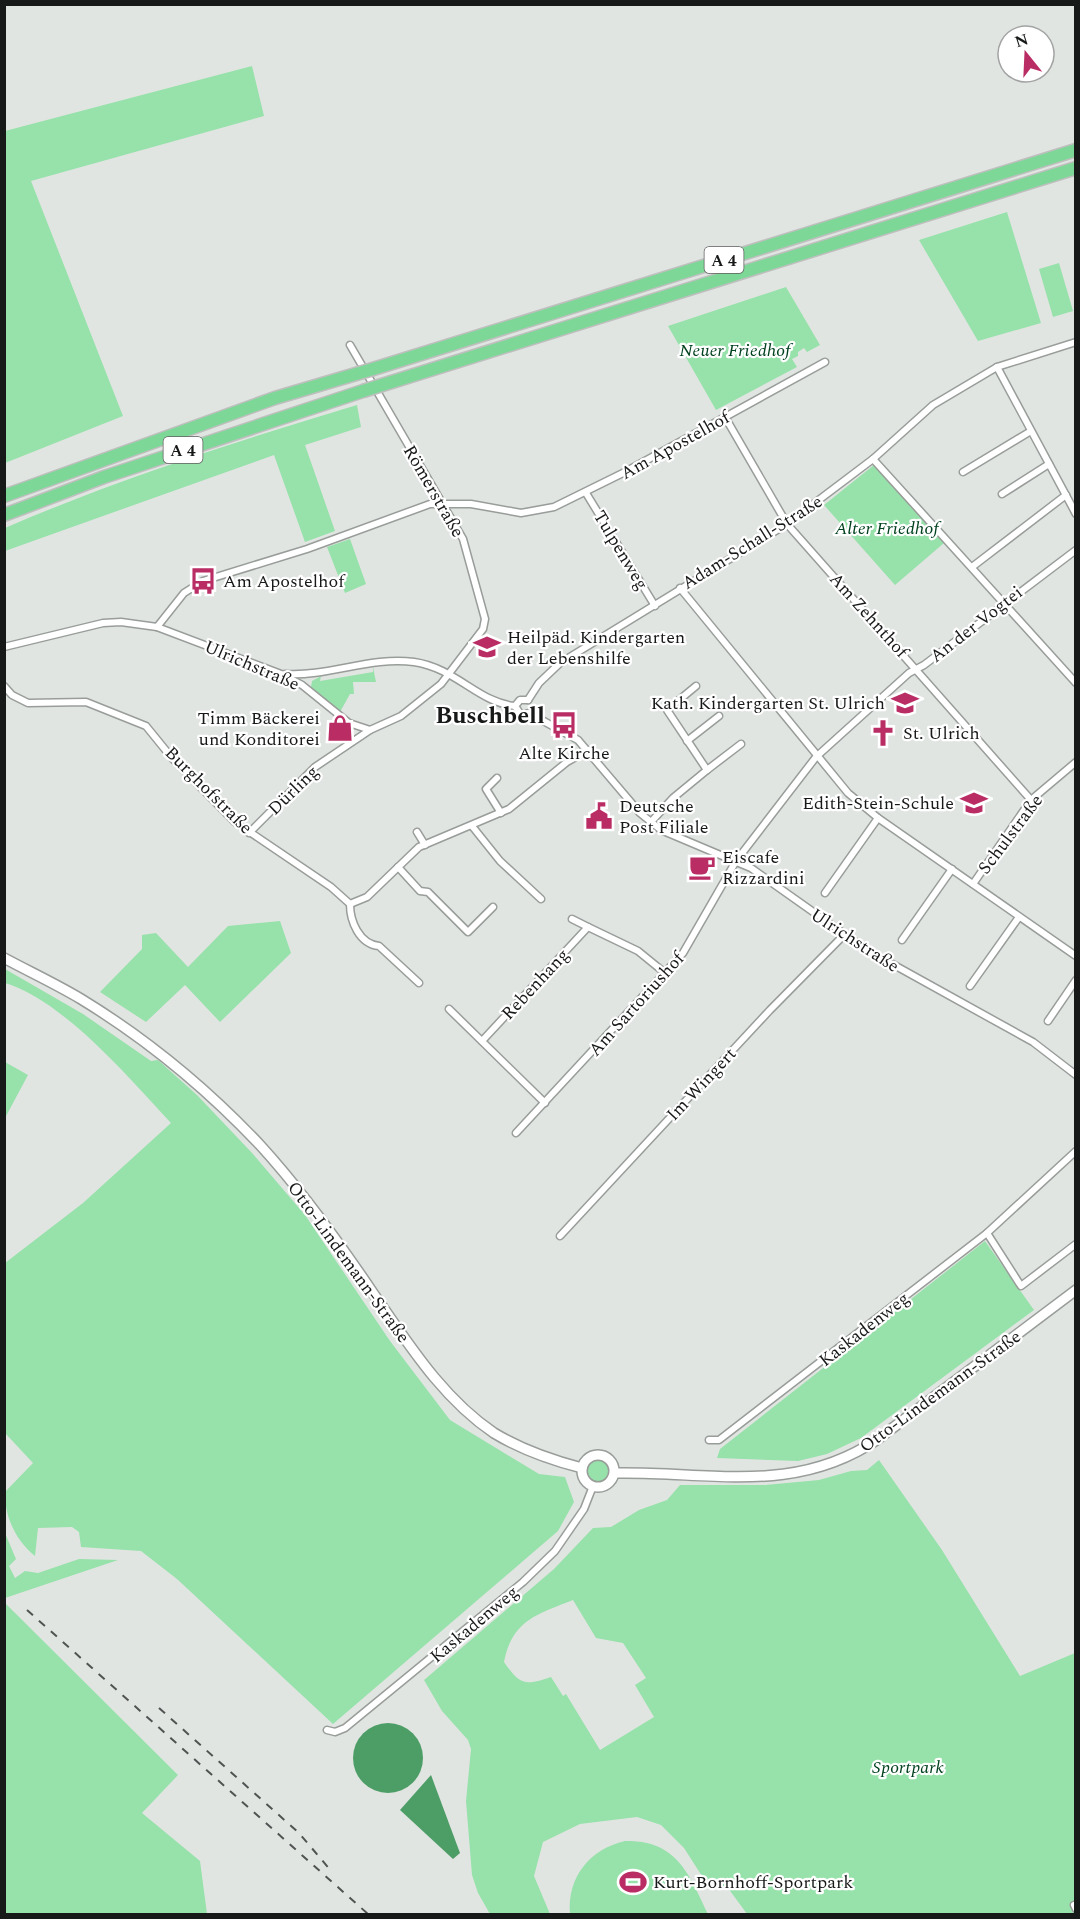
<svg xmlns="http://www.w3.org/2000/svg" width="1080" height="1919" font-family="Spectral,serif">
<rect width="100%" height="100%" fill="#e1e5e2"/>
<g fill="#97e1aa" fill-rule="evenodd">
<path d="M252,66L264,116L31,181L123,416L5,463V131Z"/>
<path d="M1007,212L1041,323L978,341L919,240Z"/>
<path d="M1059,263L1073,311L1053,317L1039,269Z"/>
<path d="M786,287L820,345L807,352L804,348L798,352V356L792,359L797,367L716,410L668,326Z"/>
<path d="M357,405L361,427L305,445L335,531L305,542L274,455L5,551V528C118,479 238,441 357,405Z"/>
<path d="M874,465L944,543L895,585L824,505Z"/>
<path d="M350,539L366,584L345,593L327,547Z"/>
<path d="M373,667L376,682H353L354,694H350L340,712L311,687L312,681L321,676L320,681L373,672Z"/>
<path d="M280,921L291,953L220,1022L185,985L146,1022L100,992L142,949V935L156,933L188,967L228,926Z"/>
<path d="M5,969L83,1014L151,1061L158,1060L197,1095L253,1154L305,1215L390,1341L450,1420L539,1474L565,1477L574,1502L558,1531L333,1724L177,1579L141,1551L81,1547L79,1532L72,1527L38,1528L35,1556C16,1541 4,1516 5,1492L33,1463L5,1433V1263L83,1203L171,1123C128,1077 64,1001 5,983Z"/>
<path d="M5,1062L28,1075L5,1118Z"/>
<path d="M985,1241L1034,1310L861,1438L827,1454L798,1461L717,1458L720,1449Z"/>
<path d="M879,1460L942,1550L1020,1676L1075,1653V1914H747L728,1888L709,1887L684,1848L661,1825L637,1817L580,1824L543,1842L534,1876L550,1914H490L478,1893L472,1875L466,1801L471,1749L468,1740L442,1711L424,1680L554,1569L593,1528L611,1527L639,1510L667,1500L680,1485H765L819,1480L851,1471L867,1470ZM573,1600L596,1638L623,1643L646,1678L635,1685L654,1717L600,1750L566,1694L563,1696L551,1677C524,1686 520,1685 504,1662C512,1620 538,1614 573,1600Z"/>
<circle cx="598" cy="1471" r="11"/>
<path d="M5,1533L16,1559L9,1566L15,1578L25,1571L38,1573L79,1559L118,1560L5,1598Z"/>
<path d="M4,1602L178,1775L142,1813L200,1861L207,1914H5Z"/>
<path d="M625,1841C677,1840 689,1874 708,1914H570C567,1877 590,1849 625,1841Z"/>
</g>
<g fill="#4d9d66">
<circle cx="388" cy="1758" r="35"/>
<path d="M431,1775L460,1853L453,1859L400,1810Z"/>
</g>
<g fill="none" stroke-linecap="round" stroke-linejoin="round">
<defs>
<g id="street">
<path d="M997,367L1076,514"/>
<path d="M725,417L787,524L1031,800"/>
<path d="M873,459L1076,683"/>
<path d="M963,472L1031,431"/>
<path d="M586,493L655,606"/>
<path d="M1002,494L1049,464"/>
<path d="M972,567L1066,495"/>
<path d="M680,588L848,793L878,818L1076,956"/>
<path d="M157,627L184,593L203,581L307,549L430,504H471L521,513L554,507L625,472L825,362"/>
<path d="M4,647L103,623L121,622L157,627L281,674L302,685L349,723L370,730L401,716L441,684L483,629L485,619L463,539L350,345"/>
<path d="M285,674C328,677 371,656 414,662C456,668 479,703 515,706"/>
<path d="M4,686L12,695L28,703L86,702L146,726L172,758L235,822L331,887L350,904L367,897L419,847L509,809L567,762L588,750"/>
<path d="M528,700L539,683L560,663L787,524L873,459L933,405L997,367L1076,342"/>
<path d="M515,706L521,715L529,713"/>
<path d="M515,706L520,700H528"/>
<path d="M529,713L578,740L640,813L661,830L751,868L867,950L1033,1042L1076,1075"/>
<path d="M687,741L719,716"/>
<path d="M707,770L741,744"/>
<path d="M497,778L486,789L501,813"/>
<path d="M650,823L673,798L707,770L667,710L696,686"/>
<path d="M472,826L500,861L541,899"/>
<path d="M417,832L425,845"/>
<path d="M249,833L315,767L370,730"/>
<path d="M398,867L420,891L428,892L468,932L493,907"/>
<path d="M973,884L1031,800L1076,762"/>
<path d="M825,893L878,818"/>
<path d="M350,904C350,921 359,944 379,946L419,983"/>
<path d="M572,919L588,927"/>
<path d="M902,940L952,869"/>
<path d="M970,986L1019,917"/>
<path d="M449,1009L545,1103"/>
<path d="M1048,1021L1076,980"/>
<path d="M482,1041L588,927L638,951L665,973"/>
<path d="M516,1133L683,953L736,861L816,757L909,673L924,665L1076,550"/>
<path d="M987,1233L1021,1286L1076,1244"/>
<path d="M560,1236L770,1010L844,935"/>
<path d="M709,1440H719L987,1233L1076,1151"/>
<path d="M327,1730L335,1732L345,1728L523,1582L555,1551L584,1509L593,1486"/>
<path d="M1074,1905L1076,1909"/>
</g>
<g id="secondary">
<path d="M4,958C30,972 56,984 81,999C145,1038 208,1090 260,1145C302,1191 338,1241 373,1293C408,1343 442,1398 494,1433C522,1450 551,1460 582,1468"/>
<circle cx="598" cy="1471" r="16"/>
<path d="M615,1473C710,1471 794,1496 878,1439L1076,1290"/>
</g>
<g id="highway">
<path d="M373,369L1076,150"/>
<path d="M382,385L1076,168"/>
<path d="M4,496L275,398L356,374"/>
<path d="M4,515L104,477L363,391"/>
</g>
</defs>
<use href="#street" stroke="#999d9a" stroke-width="9"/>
<use href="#secondary" stroke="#999d9a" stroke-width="12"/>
<use href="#highway" stroke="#bebfbe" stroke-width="15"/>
<use href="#street" stroke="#fff" stroke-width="6"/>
<use href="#secondary" stroke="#fff" stroke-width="9"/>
<use href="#highway" stroke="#7dd897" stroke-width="12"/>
<g stroke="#505351" stroke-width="2" stroke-dasharray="8 8" stroke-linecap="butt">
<path d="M27,1610L368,1914"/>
<path d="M159,1708L299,1833L332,1872"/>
</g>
<defs>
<g id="highway-bridge">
<path d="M356,374L373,369"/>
<path d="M363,391L382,385"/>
</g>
</defs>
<use href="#highway-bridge" stroke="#bebfbe" stroke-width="15" stroke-linecap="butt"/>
<use href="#highway-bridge" stroke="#7dd897" stroke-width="12"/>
</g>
<defs>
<symbol id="bus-bare" viewBox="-9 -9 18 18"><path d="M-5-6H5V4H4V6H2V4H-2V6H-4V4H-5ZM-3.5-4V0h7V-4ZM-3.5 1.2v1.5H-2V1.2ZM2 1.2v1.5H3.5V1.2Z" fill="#b92d64" stroke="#fff" stroke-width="2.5" paint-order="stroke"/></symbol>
<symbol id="school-bare" viewBox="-9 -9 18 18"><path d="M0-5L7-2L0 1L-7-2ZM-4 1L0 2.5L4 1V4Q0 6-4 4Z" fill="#b92d64" stroke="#fff" stroke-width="2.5" paint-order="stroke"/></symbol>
<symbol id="shop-bare" viewBox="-9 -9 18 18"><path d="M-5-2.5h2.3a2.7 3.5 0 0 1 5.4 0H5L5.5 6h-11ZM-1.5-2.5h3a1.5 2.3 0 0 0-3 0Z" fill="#b92d64" stroke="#fff" stroke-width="2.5" paint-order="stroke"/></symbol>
<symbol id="church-bare" viewBox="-9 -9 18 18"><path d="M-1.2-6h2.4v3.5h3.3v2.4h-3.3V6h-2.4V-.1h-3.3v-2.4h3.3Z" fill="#b92d64" stroke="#fff" stroke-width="2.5" paint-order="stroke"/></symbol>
<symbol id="civic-bare" viewBox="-9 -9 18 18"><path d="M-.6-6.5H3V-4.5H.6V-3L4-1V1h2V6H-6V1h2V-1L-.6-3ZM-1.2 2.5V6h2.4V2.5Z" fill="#b92d64" stroke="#fff" stroke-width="2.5" paint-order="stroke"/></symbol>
<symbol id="cafe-bare" viewBox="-9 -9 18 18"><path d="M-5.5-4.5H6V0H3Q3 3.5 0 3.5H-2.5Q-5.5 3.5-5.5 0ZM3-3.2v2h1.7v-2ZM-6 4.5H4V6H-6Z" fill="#b92d64" stroke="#fff" stroke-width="2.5" paint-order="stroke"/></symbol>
<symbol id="stadium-bare" viewBox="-9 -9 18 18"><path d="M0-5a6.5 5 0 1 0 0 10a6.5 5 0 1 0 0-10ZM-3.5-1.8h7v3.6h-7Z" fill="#b92d64" stroke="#fff" stroke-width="2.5" paint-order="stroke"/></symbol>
</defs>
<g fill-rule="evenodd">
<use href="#bus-bare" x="184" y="562" width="38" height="38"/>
<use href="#school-bare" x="468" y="628" width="38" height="38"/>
<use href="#school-bare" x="886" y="684" width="38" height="38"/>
<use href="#bus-bare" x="545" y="706" width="38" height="38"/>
<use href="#shop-bare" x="321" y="709" width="38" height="38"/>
<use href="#church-bare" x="864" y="714" width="38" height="38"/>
<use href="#school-bare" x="955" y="784" width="38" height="38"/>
<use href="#civic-bare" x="580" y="797" width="38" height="38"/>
<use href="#cafe-bare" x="683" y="848" width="38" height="38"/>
<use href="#stadium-bare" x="614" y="1863" width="38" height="38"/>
</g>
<g text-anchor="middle" stroke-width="4.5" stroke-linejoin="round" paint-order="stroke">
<g fill="#fff" stroke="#5d5e5d" stroke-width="1.5">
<rect x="704.5" y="247" width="39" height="26" rx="4.5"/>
<rect x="163.5" y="437" width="39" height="26" rx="4.5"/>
</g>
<g font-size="16" font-weight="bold" fill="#171918">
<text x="724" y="266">A 4</text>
<text x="183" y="456">A 4</text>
</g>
<g font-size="18" font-style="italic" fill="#01421e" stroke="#fff">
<text x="735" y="356">Neuer Friedhof</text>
<text x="887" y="534">Alter Friedhof</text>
<text x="908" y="1773">Sportpark</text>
</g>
<g font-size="18" fill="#171918" stroke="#fff">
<text transform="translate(675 445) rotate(-29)" y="6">Am Apostelhof</text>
<text transform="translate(434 491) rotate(60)" y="6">Römerstraße</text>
<text transform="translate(752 542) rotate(-32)" y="6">Adam-Schall-Straße</text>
<text transform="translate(621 550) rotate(59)" y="6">Tulpenweg</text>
<text transform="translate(869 615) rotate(48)" y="6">Am Zehnthof</text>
<text transform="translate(976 624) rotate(-38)" y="6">An der Vogtei</text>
<text transform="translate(252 665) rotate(23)" y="6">Ulrichstraße</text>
<text transform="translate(209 790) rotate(45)" y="6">Burghofstraße</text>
<text transform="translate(293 790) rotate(-44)" y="6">Dürling</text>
<text transform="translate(1010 834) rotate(-53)" y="6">Schulstraße</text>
<text transform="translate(855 940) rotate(33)" y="6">Ulrichstraße</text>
<text transform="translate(535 984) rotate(-47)" y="6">Rebenhang</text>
<text transform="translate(636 1004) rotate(-48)" y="6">Am Sartoriushof</text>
<text transform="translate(701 1084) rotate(-47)" y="6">Im Wingert</text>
<text transform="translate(349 1262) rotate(54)" y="6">Otto-Lindemann-Straße</text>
<text transform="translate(864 1329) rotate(-38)" y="6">Kaskadenweg</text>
<text transform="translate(940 1391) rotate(-36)" y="6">Otto-Lindemann-Straße</text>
<text transform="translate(474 1624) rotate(-40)" y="6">Kaskadenweg</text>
</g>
<g font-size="18" fill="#171918" stroke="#fff" text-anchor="start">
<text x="223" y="587">Am Apostelhof</text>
<text x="507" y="643">Heilpäd. Kindergarten<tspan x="507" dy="21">der Lebenshilfe</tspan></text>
<text x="885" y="709" text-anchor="end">Kath. Kindergarten St. Ulrich</text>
<text x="320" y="724" text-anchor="end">Timm Bäckerei<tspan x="320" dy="21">und Konditorei</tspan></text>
<text x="903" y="739">St. Ulrich</text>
<text x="564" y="759" text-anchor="middle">Alte Kirche</text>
<text x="954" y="809" text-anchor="end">Edith-Stein-Schule</text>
<text x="619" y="812">Deutsche<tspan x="619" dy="21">Post Filiale</tspan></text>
<text x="722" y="863">Eiscafe<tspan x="722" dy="21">Rizzardini</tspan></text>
<text x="653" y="1888">Kurt-Bornhoff-Sportpark</text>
</g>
<g font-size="24" font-weight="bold" fill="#171918" stroke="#fff">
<text x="490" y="723">Buschbell</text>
</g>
</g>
<rect width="1080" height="1919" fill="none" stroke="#171918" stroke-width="12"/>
<g transform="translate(1026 54) rotate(342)"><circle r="28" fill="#ffffff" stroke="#a2a3a3" stroke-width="1.5"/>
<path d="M0-4.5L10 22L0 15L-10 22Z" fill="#b92d64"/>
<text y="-9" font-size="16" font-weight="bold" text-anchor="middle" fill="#171918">N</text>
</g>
</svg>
